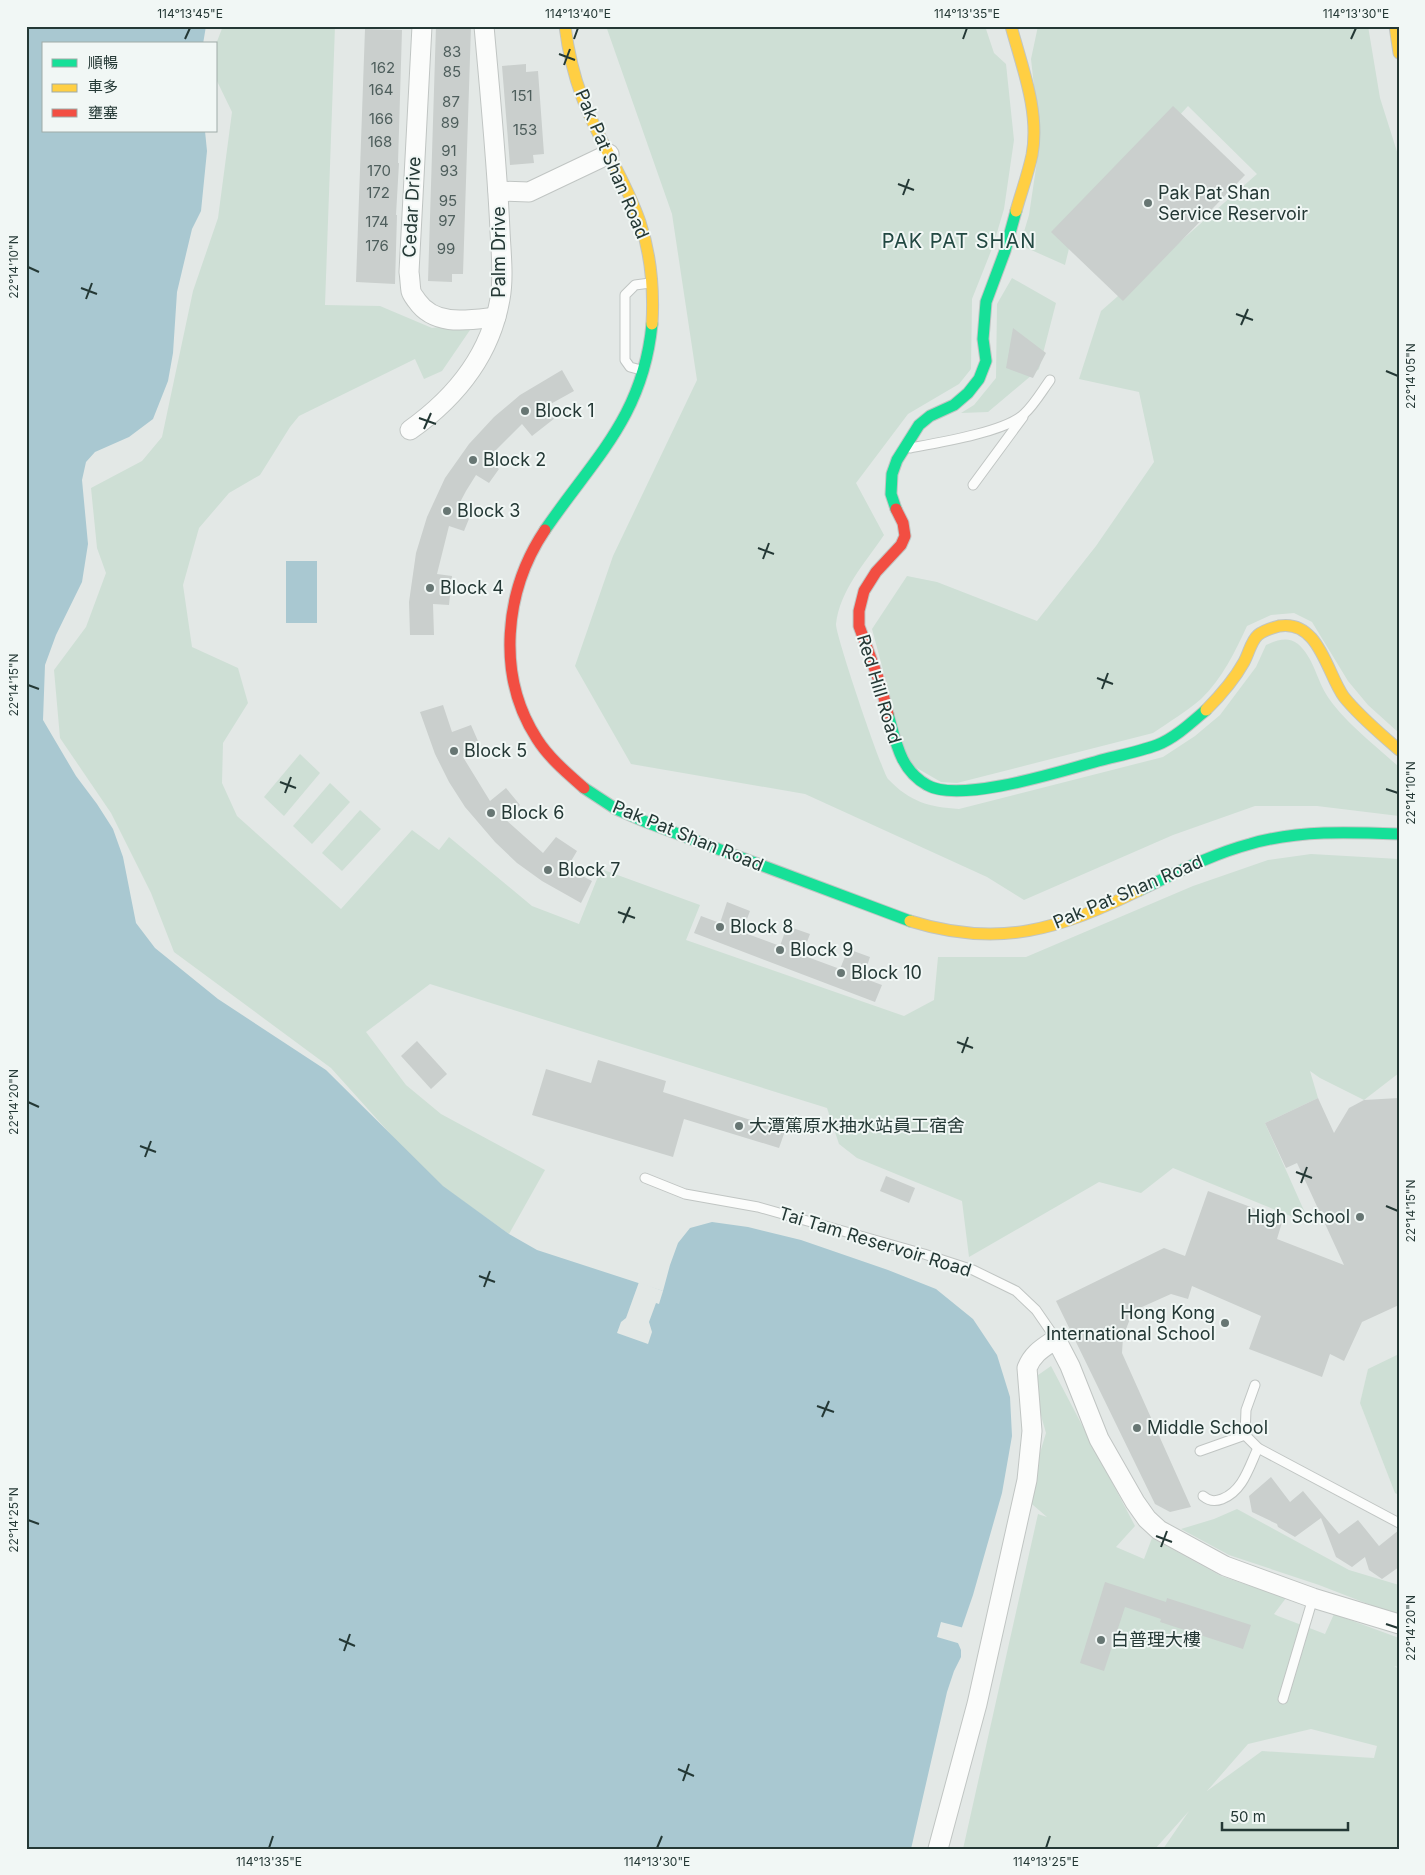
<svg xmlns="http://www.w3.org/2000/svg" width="1425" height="1875" font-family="Inter,'Noto Sans TC',sans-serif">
<rect width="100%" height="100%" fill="#e3e8e6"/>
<g fill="#cedfd5" fill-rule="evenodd">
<path d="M223,26H335L325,305L380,306L432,328L464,324L470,330L442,371L424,379L415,359L299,416L290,427L260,475L229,493L199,528L183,585L192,647L238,668L248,703L223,743L222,783L237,816L341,909L412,830L439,850L449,837L532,906L579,924L601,869L700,905L686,940L904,1016L934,1000L938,957H1026L1193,886L1268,860L1311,854L1399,859V1073L1364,1100L1320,1078L1310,1071L1318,1098L1265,1123L1310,1224L1173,1168L1141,1193L1099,1182L969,1257L962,1201L857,1158L839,1144L827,1108L430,984L366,1032L406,1085L441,1114L545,1170L509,1234L442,1186L403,1148L331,1068L174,952L151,893L111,813L60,738L54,670L86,627L106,573L97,548L91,488L142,461L162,437L193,291L218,218L232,112L216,79V44Z"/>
<path d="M606,26H985L994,53L1006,64L1014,140L1004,209L993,246L972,299L971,369L959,384L908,414L856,483L884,535C865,563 840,590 836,624C835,634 882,772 888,779C910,802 929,807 959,809L1163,757L1195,736L1220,715L1256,667L1266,645C1277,640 1288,636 1298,644C1313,657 1316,677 1326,694C1341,719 1377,747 1399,767V816L1317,806H1255L1173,835L1024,900L987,877L805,794L631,764L575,666L613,556L697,380L672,214Z"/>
<path d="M1038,26H1368L1380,98L1399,158V733L1368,705L1348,681L1312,622L1294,613L1271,615L1247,626C1235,652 1222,679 1201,699C1186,712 1169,722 1153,733L957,783L941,782L908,763L872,629L907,576L937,582L1037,621L1096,546L1154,462L1139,392L1079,379L1101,311L1257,174L1188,106L1073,232L1065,265L1020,245L1029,215L1040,141L1031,59Z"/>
<path d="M1012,278L1056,303L1039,369L988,412L961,413L974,405L996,378L997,304Z"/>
<path d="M300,754L320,773L284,816L264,797Z"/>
<path d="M330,783L350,802L312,844L293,826Z"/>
<path d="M360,810L381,829L342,871L322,853Z"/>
<path d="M1399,1354V1495L1395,1493L1360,1403L1368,1369Z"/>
<path d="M1051,1366L1135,1526L1116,1547L1144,1559L1152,1538L1221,1576L1286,1598L1274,1614L1278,1616L1325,1634L1334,1614L1399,1638V1667L1394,1666L1399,1669V1849H1163L1189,1811L1155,1849H963L1038,1514L1047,1517L1026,1499L1046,1433L1031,1380ZM1311,1729L1377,1746L1374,1758L1262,1751L1207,1791L1248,1744Z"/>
<path d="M1237,1509L1349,1570L1399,1585V1616L1319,1585L1229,1555L1181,1529L1214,1519Z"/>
</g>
<g fill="#a9c8d1">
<path d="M26,26H206L203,44H44V131H205L207,151L201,211L192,229L177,292L173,353L168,381L153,419L129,437L95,452L86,462L82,480L88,544L82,582L56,635L45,665L43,720L76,776L97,804L113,829L123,857L136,923L155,948L218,999L326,1070L443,1186L509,1234L537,1250L663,1291L670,1265L678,1243L690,1228L712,1222L748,1227L801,1240L888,1270L936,1289L973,1319L997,1355L1010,1397L1012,1436L1002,1493L973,1595L962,1627L958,1643L961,1650V1657L954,1671L947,1692L911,1849H26Z"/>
<rect x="286" y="561" width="31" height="62"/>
</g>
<g fill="#e3e8e6">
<path d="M639,1282L663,1291L659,1304L656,1303L649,1322L652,1332L648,1344L617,1333L621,1322L626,1318Z"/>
<path d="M941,1622L964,1628L961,1644L937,1637Z"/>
</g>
<g fill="#cacfcd">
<path d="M436,26H471L463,274H452V282L428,281Z"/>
<path d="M365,29L402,30L398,163H399L396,215H397L395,284L356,282Z"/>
<path d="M526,64V72L538,71L544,154L533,155L534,163L510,165L502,66Z"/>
<path d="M1173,106L1245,175L1123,301L1051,232Z"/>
<path d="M1013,328L1046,353L1033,378L1006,368Z"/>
<path d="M562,370L574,391L547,406L555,418L532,436L522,424L487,459L499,469L489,483L476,475L466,491L457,508L471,514L464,531L449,526L437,574L452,576L449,605L433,604L434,635H410L409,602L416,553L427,517L445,478L469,444L494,417L520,395Z"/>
<path d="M443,705L452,732L471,725L481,748L463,757L490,801L506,788L520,805L505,819L543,853L556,837L577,851L567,868L592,881L581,903L542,881L517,863L495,842L465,807L449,782L435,754L420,712Z"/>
<path d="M727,902L750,911L742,932L780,946L787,926L810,934L802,955L840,969L848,949L870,957L863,978L882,985L875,1002L694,933L701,916L720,923Z"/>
<path d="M417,1041L447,1074L431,1089L401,1056Z"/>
<path d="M598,1060L666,1081L663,1092L785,1131L779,1148L684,1119L673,1157L532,1115L546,1069L591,1083Z"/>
<path d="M1318,1098L1334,1133L1349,1108L1364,1100L1399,1098V1305L1362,1322L1344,1361L1330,1354L1322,1377L1249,1349L1261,1316L1192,1286L1188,1299L1171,1294L1133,1311L1123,1337L1122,1353L1191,1507L1170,1512L1155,1504L1056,1301L1164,1248L1185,1256L1208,1191L1283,1219L1277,1239L1344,1265L1297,1163L1286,1168L1265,1123Z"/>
<path d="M886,1176L915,1188L909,1203L880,1191Z"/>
<path d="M1271,1477L1290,1502L1303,1491L1339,1534L1358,1520L1379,1546L1399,1530V1567L1382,1579L1369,1570L1365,1557L1352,1567L1336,1557L1321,1518L1295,1537L1278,1527L1277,1524L1252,1512L1249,1496Z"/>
<path d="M1105,1582L1166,1602L1167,1598L1251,1625L1243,1649L1160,1622L1161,1619L1125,1607L1104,1671L1080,1663Z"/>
</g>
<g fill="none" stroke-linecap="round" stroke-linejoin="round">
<defs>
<g id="lane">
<path d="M641,370L630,367L625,360V295L635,285L650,283"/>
<path d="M910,448C937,443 1005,432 1024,414C1034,405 1042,391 1050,380"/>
<path d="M973,485L1023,417"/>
<path d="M645,1178L685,1194L758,1207L924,1254L973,1270L1016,1291L1036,1310L1056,1339"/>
<path d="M1255,1385L1246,1410L1245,1435L1258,1448L1399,1523"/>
<path d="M1200,1451L1245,1435"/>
<path d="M1203,1496C1209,1501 1214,1502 1222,1499C1243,1491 1249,1467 1258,1448"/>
<path d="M1283,1699L1313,1598"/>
</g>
<g id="street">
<path d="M422,26L409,272C410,278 410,285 411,291C412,295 415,298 417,301C435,327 469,320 496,317"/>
<path d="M498,191L529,192L609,154"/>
<path d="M410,430C455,398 490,356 500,299C504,277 501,253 500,231C497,163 490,94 484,26"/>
<path d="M938,1849L977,1704L1027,1480L1032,1431L1027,1368C1033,1353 1043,1348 1056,1339L1070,1366L1099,1439L1135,1502L1147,1519L1159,1530L1225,1566L1313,1598L1399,1624"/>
</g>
<g id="fast">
<path d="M896,509L891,494L892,474L897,460L919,425L930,416L954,405L968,393L979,379L986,361L983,339L986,302L1005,251L1016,211"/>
<path d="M545,530C594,458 643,417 652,324"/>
<path d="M888,714C896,742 900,770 927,785C959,804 1062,771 1098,761C1117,756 1138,752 1157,745C1175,738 1192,722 1206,710"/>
<path d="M584,788L616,809L646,822L910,921"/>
<path d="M1140,890C1176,873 1212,854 1250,844C1298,830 1349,832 1399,834"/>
</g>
<g id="slow">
<path d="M565,26C568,50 573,73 582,97C598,140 625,178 640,222C651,255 654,290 652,324"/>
<path d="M1011,26C1022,67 1040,112 1032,155C1028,174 1021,193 1016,211"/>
<path d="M1395,26L1399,53"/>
<path d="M1206,710C1221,695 1234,680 1244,662C1249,653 1251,641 1258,635C1264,630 1272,628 1279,626C1319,619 1327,674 1344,697C1360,717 1380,733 1399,750"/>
<path d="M910,921C1000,949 1059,929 1140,890"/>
</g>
<g id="jam">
<path d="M545,530C504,591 496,676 537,739C549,758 567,773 584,788"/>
<path d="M888,714L881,686L859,626V611L864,591L876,572L901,545L905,536L903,523L896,509"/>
</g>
</defs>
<use href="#lane" stroke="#c0c5c3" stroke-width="11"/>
<use href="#street" stroke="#c0c5c3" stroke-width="21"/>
<use href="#fast" stroke="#c0c5c3" stroke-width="13"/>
<use href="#slow" stroke="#c0c5c3" stroke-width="13"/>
<use href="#jam" stroke="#c0c5c3" stroke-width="13"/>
<use href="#lane" stroke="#fbfcfb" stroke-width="9"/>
<use href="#street" stroke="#fbfcfb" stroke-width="19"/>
<use href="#fast" stroke="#16e098" stroke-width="11"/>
<use href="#slow" stroke="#ffcf43" stroke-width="11"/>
<use href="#jam" stroke="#f24e42" stroke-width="11"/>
</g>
<path fill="none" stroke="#243835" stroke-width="2" d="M185,39L190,28M574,39L578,28M963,39L967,28M1351,39L1356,28M559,54L575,60M564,65L570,49M898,184L914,190M903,195L909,179M28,267L39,272M81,288L97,294M86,299L92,283M1236,314L1253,320M1241,325L1248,309M1386,371L1398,376M419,418L436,424M424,429L431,413M758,548L774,554M763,559L769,543M1097,678L1113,684M28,685L39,689M1102,689L1108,673M280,782L296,788M1386,789L1398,793M285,793L291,777M618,912L635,918M623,923L630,907M957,1042L973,1048M962,1053L968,1037M28,1102L39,1107M140,1146L156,1152M145,1157L151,1141M1296,1172L1312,1178M1301,1183L1307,1167M1386,1206L1398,1211M479,1276L495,1282M484,1287L490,1271M817,1406L834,1412M822,1417L829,1401M28,1520L39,1524M1156,1536L1172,1542M1161,1547L1167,1531M1386,1624L1398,1628M339,1639L355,1646M344,1651L350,1634M678,1769L694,1776M683,1781L689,1764M269,1848L273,1836M657,1848L662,1836M1046,1848L1050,1836"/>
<g fill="#677673" stroke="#f1f7f5" stroke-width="2">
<circle cx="1148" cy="203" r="5"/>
<circle cx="525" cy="411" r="5"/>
<circle cx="473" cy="460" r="5"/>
<circle cx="447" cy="511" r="5"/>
<circle cx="430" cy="588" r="5"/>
<circle cx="454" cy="751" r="5"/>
<circle cx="491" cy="813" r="5"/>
<circle cx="548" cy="870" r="5"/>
<circle cx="720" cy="927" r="5"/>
<circle cx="780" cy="950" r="5"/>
<circle cx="841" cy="973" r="5"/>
<circle cx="739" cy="1126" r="5"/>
<circle cx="1360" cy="1217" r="5"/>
<circle cx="1225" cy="1323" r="5"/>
<circle cx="1137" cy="1428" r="5"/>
<circle cx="1101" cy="1640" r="5"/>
</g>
<g text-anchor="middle" stroke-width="4" stroke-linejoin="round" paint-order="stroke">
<g font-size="15" fill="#4e5e5c">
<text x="452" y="57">83</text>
<text x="383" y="73">162</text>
<text x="452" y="77">85</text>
<text x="381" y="95">164</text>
<text x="522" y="101">151</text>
<text x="451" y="107">87</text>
<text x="381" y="124">166</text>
<text x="450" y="128">89</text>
<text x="525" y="135">153</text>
<text x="380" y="147">168</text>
<text x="449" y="156">91</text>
<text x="379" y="176">170</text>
<text x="449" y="176">93</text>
<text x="378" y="198">172</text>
<text x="448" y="206">95</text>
<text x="447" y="226">97</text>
<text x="377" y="227">174</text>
<text x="377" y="251">176</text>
<text x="446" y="254">99</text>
</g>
<g font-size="18" fill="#243835" stroke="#f1f7f5">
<text transform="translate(612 164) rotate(67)" y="6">Pak Pat Shan Road</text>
<text transform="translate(412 207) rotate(-87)" y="6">Cedar Drive</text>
<text transform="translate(499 252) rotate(-90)" y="6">Palm Drive</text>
<text transform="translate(879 689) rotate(73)" y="6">Red Hill Road</text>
<text transform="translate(688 836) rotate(22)" y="6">Pak Pat Shan Road</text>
<text transform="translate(1128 892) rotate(-23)" y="6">Pak Pat Shan Road</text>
<text transform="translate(875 1242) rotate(17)" y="6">Tai Tam Reservoir Road</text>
</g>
<g font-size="18" fill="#243835" stroke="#f1f7f5" text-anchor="start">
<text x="1158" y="199">Pak Pat Shan<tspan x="1158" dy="21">Service Reservoir</tspan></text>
<text x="535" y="417">Block 1</text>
<text x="483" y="466">Block 2</text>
<text x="457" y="517">Block 3</text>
<text x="440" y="594">Block 4</text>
<text x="464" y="757">Block 5</text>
<text x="501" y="819">Block 6</text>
<text x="558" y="876">Block 7</text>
<text x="730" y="933">Block 8</text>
<text x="790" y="956">Block 9</text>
<text x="851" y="979">Block 10</text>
<text x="749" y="1132">大潭篤原水抽水站員工宿舍</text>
<text x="1350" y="1223" text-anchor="end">High School</text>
<text x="1215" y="1319" text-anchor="end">Hong Kong<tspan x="1215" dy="21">International School</tspan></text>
<text x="1147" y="1434">Middle School</text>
<text x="1111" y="1646">白普理大樓</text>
</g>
<g font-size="20" letter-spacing="1" fill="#224842" stroke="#f1f7f5">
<text x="959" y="248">PAK PAT SHAN</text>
</g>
</g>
<rect width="1425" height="1875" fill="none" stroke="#f1f7f5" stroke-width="55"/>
<rect x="42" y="42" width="175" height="90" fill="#f1f7f5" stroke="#9faba8"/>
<rect x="52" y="59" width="25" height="8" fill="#16e098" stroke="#9faba8"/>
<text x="88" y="68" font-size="15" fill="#243835">順暢</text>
<rect x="52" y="84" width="25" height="8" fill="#ffcf43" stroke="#9faba8"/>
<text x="88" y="92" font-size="15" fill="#243835">車多</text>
<rect x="52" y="109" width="25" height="8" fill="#f24e42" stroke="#9faba8"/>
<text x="88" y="118" font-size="15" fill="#243835">壅塞</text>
<path d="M1222 1822v8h126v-8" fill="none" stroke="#243835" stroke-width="2.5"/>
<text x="1230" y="1822" font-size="15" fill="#243835" stroke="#f1f7f5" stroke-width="4" paint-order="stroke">50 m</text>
<rect x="28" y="28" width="1370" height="1820" fill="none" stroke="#243835" stroke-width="2"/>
<g font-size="12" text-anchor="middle" fill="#243835">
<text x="190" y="18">114°13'45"E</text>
<text x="578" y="18">114°13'40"E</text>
<text x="967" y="18">114°13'35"E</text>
<text x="1356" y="18">114°13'30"E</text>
<text transform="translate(14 267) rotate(-90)" y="4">22°14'10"N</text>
<text transform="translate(1411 376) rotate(-90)" y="4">22°14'05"N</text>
<text transform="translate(14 685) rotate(-90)" y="4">22°14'15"N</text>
<text transform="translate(1411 793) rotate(-90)" y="4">22°14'10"N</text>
<text transform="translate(14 1102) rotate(-90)" y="4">22°14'20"N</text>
<text transform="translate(1411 1211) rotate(-90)" y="4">22°14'15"N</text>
<text transform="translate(14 1520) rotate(-90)" y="4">22°14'25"N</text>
<text transform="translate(1411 1628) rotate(-90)" y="4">22°14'20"N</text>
<text x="269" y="1866">114°13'35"E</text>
<text x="657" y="1866">114°13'30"E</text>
<text x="1046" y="1866">114°13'25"E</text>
</g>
</svg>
